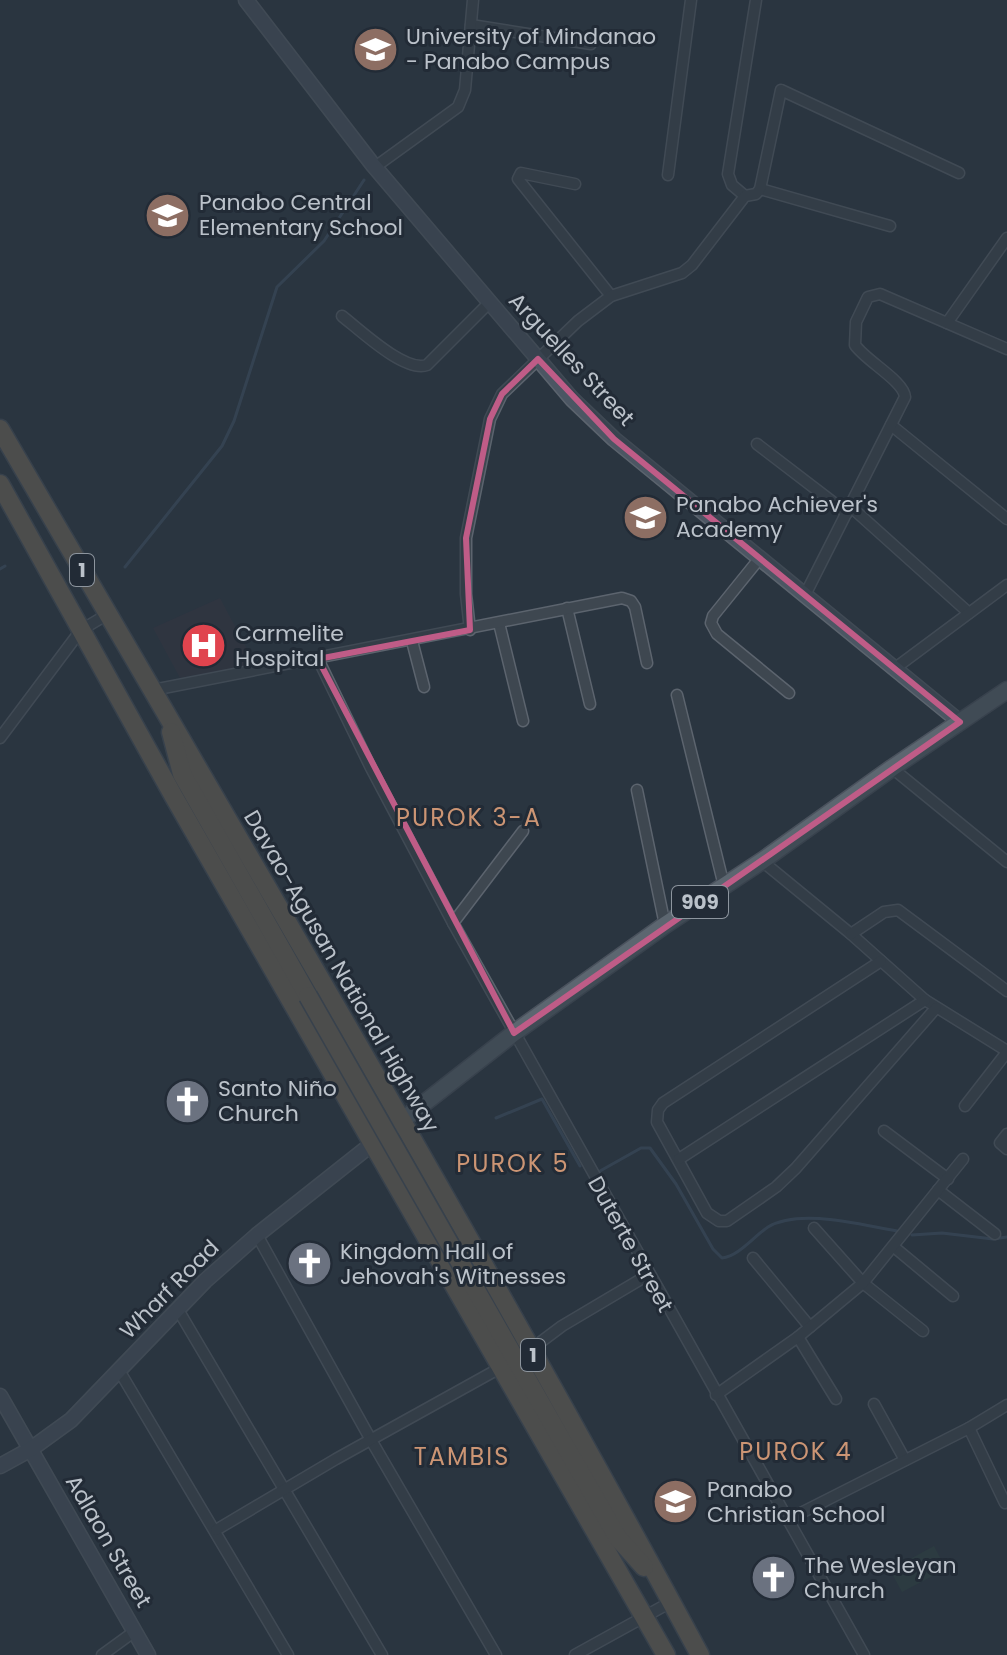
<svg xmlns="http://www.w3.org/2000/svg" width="1007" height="1655" font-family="Poppins,sans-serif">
<rect width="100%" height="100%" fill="#2a3540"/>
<path fill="#363542" d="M220,598L255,664L180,678L153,628Z"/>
<path fill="#2f4443" d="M934,1546L946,1569L902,1592L890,1570Z"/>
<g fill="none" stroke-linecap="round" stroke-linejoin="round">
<g stroke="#415367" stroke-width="3">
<path d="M125,567L222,446L234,421L277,287L324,241L364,180"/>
<path d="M0,569L5,566"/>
<path d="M496,1118L542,1099L580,1166"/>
<path d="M600,1171L641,1148H650L676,1184L713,1249L722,1258C739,1256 754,1236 768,1227C800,1208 861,1225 897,1231"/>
<path d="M912,1235L942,1233L993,1239L1007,1237"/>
</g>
<defs>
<g id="street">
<path d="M471,25L591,44"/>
<path d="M375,167L458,107L465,90L473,0"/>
<path d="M668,175L691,0"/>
<path d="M575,184L521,173L518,179L611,296"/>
<path d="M760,189L890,226"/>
<path d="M745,196L732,185L728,174L756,0"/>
<path d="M342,316C360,330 405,373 427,365L489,303"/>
<path d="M947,323L1007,238"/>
<path d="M891,425L1007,519"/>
<path d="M757,444L847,513"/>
<path d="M851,507L969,613"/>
<path d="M759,559L713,616L711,623L717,634L789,693"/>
<path d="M805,595L905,397C904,381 866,361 855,345L856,322L868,297L880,294L1007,349"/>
<path d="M567,608L590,704"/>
<path d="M499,623L523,721"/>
<path d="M470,630L466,594V538L490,419L502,394L578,321L611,296L682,273L692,265L745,196L756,194L760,189L781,90L959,173"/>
<path d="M412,641L424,687"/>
<path d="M318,659L371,768L453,923L864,1655"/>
<path d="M894,669L1007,585"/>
<path d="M153,690L622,598L631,601L635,607L647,663"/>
<path d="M677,695L724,886"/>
<path d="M0,738L81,630L108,614"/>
<path d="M892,768L1007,862"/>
<path d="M637,790L665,925"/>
<path d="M762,861L851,934L925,1000L1007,1051"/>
<path d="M453,923L523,831"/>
<path d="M851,934L884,912L898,910L1007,991"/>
<path d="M881,961L663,1103L658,1110L657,1122L707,1213L719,1221H727L776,1187L796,1168L936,1008"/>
<path d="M965,1106L1007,1052"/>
<path d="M884,1131L948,1179"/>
<path d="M1007,1134L1000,1143L1007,1149"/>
<path d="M679,1159L925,1000"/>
<path d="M938,1190L995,1234"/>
<path d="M814,1228L863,1283L923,1331"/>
<path d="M257,1235L371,1440L496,1655"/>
<path d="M894,1247L953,1296"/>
<path d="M753,1258L810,1327"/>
<path d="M177,1308L382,1655"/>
<path d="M798,1337L836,1399"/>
<path d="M530,1350L562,1326L648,1275"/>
<path d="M120,1372L288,1655"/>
<path d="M716,1395L798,1337L863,1283L963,1159"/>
<path d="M874,1404L905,1460"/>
<path d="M969,1428L1005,1503"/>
<path d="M787,1520L969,1428L1007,1405"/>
<path d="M216,1530L336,1459L500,1368"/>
<path d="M102,1655L135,1631"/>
<path d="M575,1655L671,1602"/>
</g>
<g id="secondary">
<path d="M246,0L373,165L572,399L614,439L960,722"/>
<path d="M0,1396L148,1655"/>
<path d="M0,1466L31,1449L71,1420L205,1281L257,1235L372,1144"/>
</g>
<path id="primary" d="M377,1140L514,1033L665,925L762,861L892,768L1007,690"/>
<g id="highway">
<path d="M0,429C237,835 476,1241 700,1655"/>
<path d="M0,484L174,797L666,1655"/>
<path d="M171,732L182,774L308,996"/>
<path d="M469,1278L618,1538L644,1567"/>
</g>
</defs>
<use href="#street" stroke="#5c646e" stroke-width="13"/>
<use href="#secondary" stroke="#5c646e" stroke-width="17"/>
<use href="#primary" stroke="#4a525d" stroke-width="19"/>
<use href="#highway" stroke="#48515b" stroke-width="21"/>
<use href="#street" stroke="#3e4750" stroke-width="10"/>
<use href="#secondary" stroke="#4c5663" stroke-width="14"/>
<use href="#primary" stroke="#5c6670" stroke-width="16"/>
<use href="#highway" stroke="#756a5c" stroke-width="18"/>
<defs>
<path id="highway-bridge" d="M308,996L469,1278"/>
</defs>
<use href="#highway-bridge" stroke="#48515b" stroke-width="21" stroke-linecap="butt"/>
<use href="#highway-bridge" stroke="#756a5c" stroke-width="18"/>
</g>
<path d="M0 0H1007V1655H0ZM538,359L614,439L960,722L514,1033L318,659L470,630L466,538L490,419L502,394Z" fill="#2a3540" fill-opacity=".55" fill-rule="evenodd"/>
<path fill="none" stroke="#bf5c87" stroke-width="6" stroke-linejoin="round" d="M538,359L614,439L960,722L514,1033L318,659L470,630L466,538L490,419L502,394Z"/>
<defs>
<symbol id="university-disc" viewBox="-11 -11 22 22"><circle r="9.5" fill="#8d6e63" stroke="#222b36"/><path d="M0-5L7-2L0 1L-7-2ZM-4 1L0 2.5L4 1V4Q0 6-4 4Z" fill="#fff"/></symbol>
<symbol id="school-disc" viewBox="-11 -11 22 22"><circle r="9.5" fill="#8d6e63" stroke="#222b36"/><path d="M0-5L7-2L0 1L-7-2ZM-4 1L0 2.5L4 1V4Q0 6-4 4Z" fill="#fff"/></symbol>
<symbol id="hospital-disc" viewBox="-11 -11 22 22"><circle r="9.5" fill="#e0444e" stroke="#222b36"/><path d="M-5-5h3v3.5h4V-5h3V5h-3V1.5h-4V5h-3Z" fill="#fff"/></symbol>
<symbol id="church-disc" viewBox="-11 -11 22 22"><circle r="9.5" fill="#6b7280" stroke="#222b36"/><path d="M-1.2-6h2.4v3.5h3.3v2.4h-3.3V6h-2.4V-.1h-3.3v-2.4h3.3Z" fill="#fff"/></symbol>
</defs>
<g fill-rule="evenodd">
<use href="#university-disc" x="350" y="24" width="51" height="51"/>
<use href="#school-disc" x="142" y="190" width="51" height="51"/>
<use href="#school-disc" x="620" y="492" width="51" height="51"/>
<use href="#hospital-disc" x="178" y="620" width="51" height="51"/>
<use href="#church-disc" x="162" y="1076" width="51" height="51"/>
<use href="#church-disc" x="284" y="1238" width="51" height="51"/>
<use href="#school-disc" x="650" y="1476" width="51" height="51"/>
<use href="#church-disc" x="748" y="1552" width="51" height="51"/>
</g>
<g text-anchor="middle" stroke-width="6" stroke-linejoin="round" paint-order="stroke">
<g fill="#222b36" stroke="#8d959e" stroke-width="2">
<rect x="70" y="554" width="24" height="32" rx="6"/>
<rect x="672" y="886" width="56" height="32" rx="6"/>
<rect x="521" y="1339" width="24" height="32" rx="6"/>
</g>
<g font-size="20" font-weight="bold" fill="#bbc2ca">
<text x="82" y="577">1</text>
<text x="700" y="909">909</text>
<text x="533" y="1362">1</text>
</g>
<g font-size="22" fill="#bbc2ca" stroke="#222b36" text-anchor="start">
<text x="406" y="44">University of Mindanao<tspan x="406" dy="25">- Panabo Campus</tspan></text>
<text x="199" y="210">Panabo Central<tspan x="199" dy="25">Elementary School</tspan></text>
<text x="676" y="512">Panabo Achiever's<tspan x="676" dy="25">Academy</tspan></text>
<text x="235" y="641">Carmelite<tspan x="235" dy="25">Hospital</tspan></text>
<text x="218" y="1096">Santo Niño<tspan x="218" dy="25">Church</tspan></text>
<text x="340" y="1259">Kingdom Hall of<tspan x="340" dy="25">Jehovah's Witnesses</tspan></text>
<text x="707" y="1497">Panabo<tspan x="707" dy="25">Christian School</tspan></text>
<text x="804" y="1573">The Wesleyan<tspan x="804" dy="25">Church</tspan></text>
</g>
<g font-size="22" fill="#bbc2ca" stroke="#222b36">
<text transform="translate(572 359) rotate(47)" y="8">Arguelles Street</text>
<text transform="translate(342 971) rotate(60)" y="8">Davao-Agusan National Highway</text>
<text transform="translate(631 1244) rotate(61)" y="8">Duterte Street</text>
<text transform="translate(169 1289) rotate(-45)" y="8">Wharf Road</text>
<text transform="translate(109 1541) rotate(60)" y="8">Adlaon Street</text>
</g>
<g font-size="24" letter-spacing="2" fill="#cc9574" stroke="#222b36">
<text x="469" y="826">PUROK 3-A</text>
<text x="513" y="1172">PUROK 5</text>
<text x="796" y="1460">PUROK 4</text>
<text x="462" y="1465">TAMBIS</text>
</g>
</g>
</svg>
